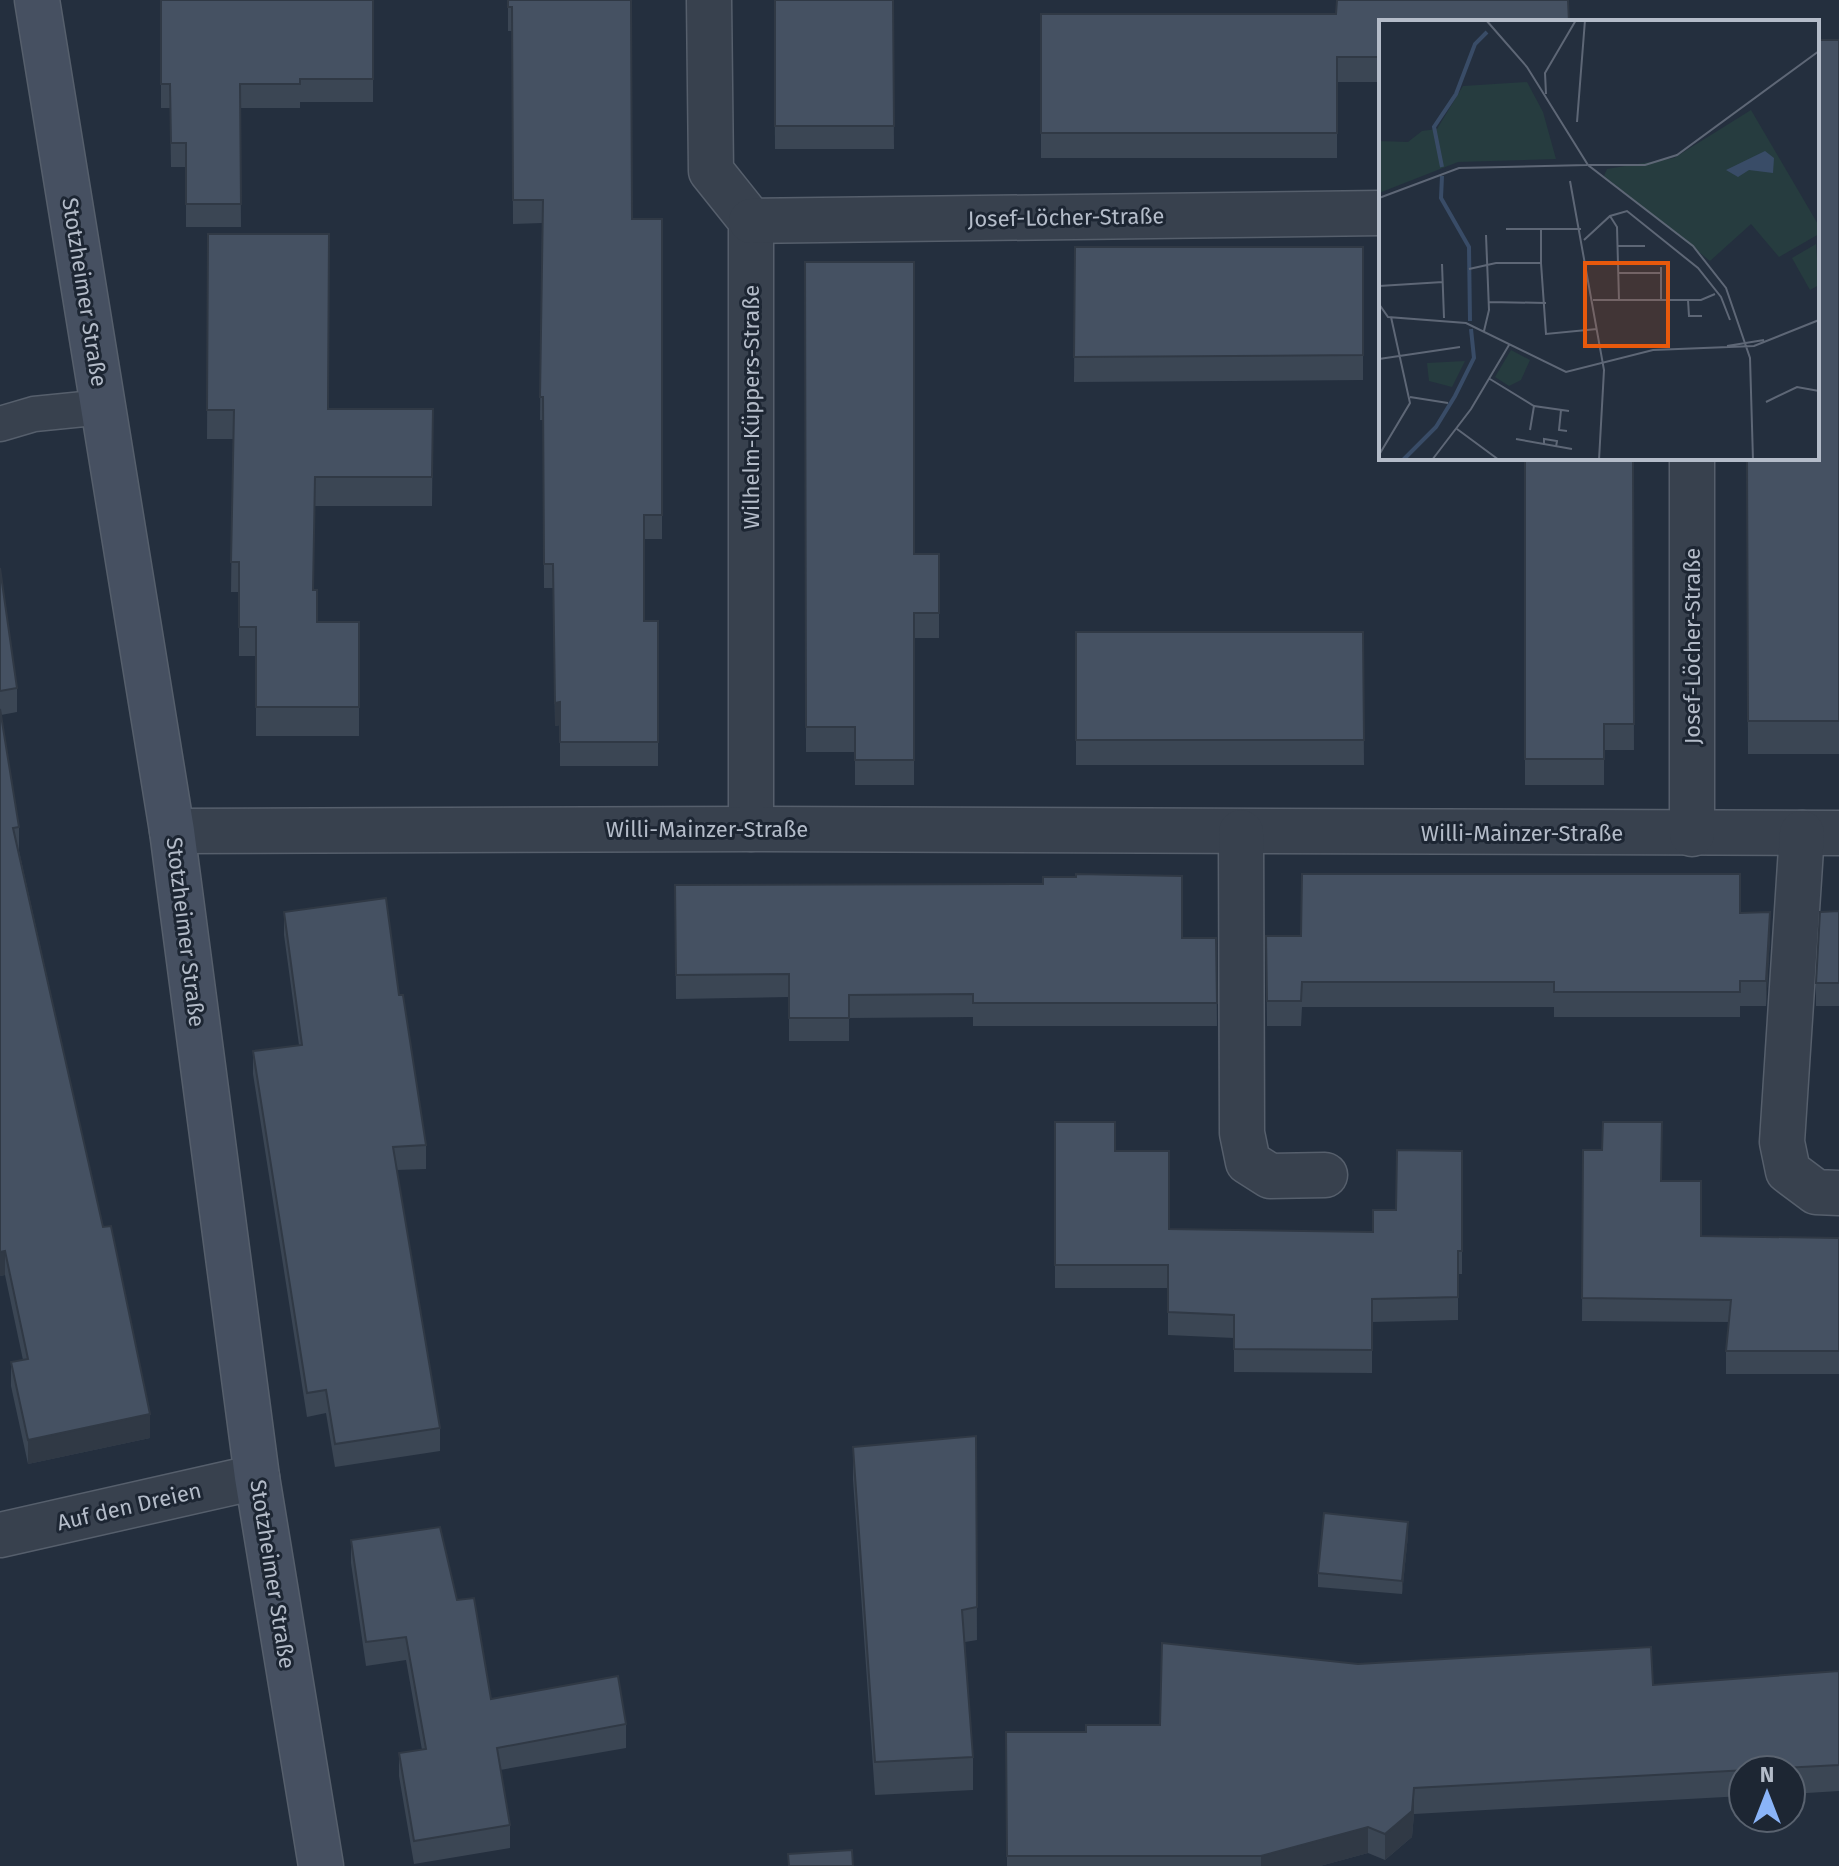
<svg xmlns="http://www.w3.org/2000/svg" width="1839" height="1866" font-family="'Fira Sans',sans-serif">
<rect width="100%" height="100%" fill="#242f3e"/>
<g fill="none" stroke-linecap="round" stroke-linejoin="round">
<defs>
<path id="lane" d="M0,424L34,414L104,407"/>
<g id="street">
<path d="M709,0L711,171L751,221V829"/>
<path d="M751,221L1381,213"/>
<path d="M172,831L751,829L1839,833"/>
<path d="M1241,832L1242,1133L1248,1162L1270,1176L1325,1175"/>
<path d="M1802,833L1782,1142L1788,1171L1816,1192L1839,1193"/>
<path d="M1692,834V458"/>
<path d="M0,1535L257,1477"/>
</g>
<path id="secondary" d="M37,0L172,831L257,1477L321,1866"/>
</defs>
<use href="#lane" stroke="#565f6c" stroke-width="37"/>
<use href="#street" stroke="#565f6c" stroke-width="47"/>
<use href="#secondary" stroke="#565f6c" stroke-width="47"/>
<use href="#lane" stroke="#38414e" stroke-width="34"/>
<use href="#street" stroke="#38414e" stroke-width="44"/>
<use href="#secondary" stroke="#465061" stroke-width="44"/>
</g>
<g fill="#3b4654">
<path d="M161,0H373V102H300V108H240L241,227H186V167H171L170,108H161Z"/>
<path d="M508,0L632,219H662V539H644V621H658V766H560V725L555,726L553,588H544L543,420H540L542,223L513,224L512,31H508Z"/>
<path d="M774,0H893L894,149H775Z"/>
<path d="M1041,14L1381,22V82H1337V158H1041Z"/>
<path d="M1839,40V754H1748L1747,458Z"/>
<path d="M208,234L328,409H433L432,506H315L313,590L317,622H359V736H256V656H239V592H231L233,439H207Z"/>
<path d="M1075,247H1363V380L1074,382Z"/>
<path d="M805,262L914,554H939V638H914V785H855V752H806Z"/>
<path d="M1525,458H1633L1634,750H1604V785H1525Z"/>
<path d="M0,568L17,688V712L1,715L19,827V851L150,1438L28,1464L11,1386V1362L23,1360L5,1275L0,1276Z"/>
<path d="M1076,632H1363L1364,765H1076Z"/>
<path d="M675,885L1182,938H1216L1217,1026H973V1017L849,1018V1041H789V997L676,999Z"/>
<path d="M1839,911V1006H1816V983Z"/>
<path d="M284,912L399,995L426,1145V1169L396,1170L440,1428V1451L335,1467L326,1413L307,1417L253,1074V1051L299,1045L284,935Z"/>
<path d="M1740,913L1770,937L1766,1006H1740V1017H1554V1007H1302L1301,1026H1267L1266,936H1301Z"/>
<path d="M1055,1122L1115,1151L1169,1229L1373,1232L1462,1151V1274H1458V1320L1372,1322V1373L1234,1372V1338L1168,1335V1288H1055Z"/>
<path d="M1583,1150H1602L1661,1181L1701,1236L1839,1238V1374H1726V1351L1729,1322L1582,1321Z"/>
<path d="M976,1436L977,1640L965,1642L973,1757V1790L875,1795L853,1480V1447Z"/>
<path d="M1408,1535L1402,1594L1318,1587V1573Z"/>
<path d="M351,1540L457,1600L491,1699L626,1724V1748L500,1770L510,1825V1848L414,1864L399,1776V1753L422,1750L406,1660L366,1666L351,1563Z"/>
<path d="M1358,1664L1653,1685L1839,1671V1791L1791,1794V1770H1743V1796L1414,1814L1412,1837L1385,1860L1368,1853L1320,1866H1007L1006,1732H1086L1160,1725Z"/>
</g>
<g fill="#303945">
<path d="M560,702V725L555,726V703Z"/>
<path d="M1770,912V937L1766,1006V981Z"/>
<path d="M5,1251V1275L0,1276V1252Z"/>
<path d="M150,1414V1438L28,1464V1440Z"/>
<path d="M1408,1522V1535L1402,1594V1581Z"/>
<path d="M1414,1788V1814L1412,1837L1385,1860V1834Z"/>
<path d="M1368,1827V1853L1320,1866H1261V1856Z"/>
</g>
<g fill="#455162" stroke="#303945" stroke-width="2">
<path d="M161,0H373V79H300V84H240L241,204H186V143H171L170,84H161Z"/>
<path d="M508,0H631L632,219H662V515H644V621H658V742H560V702L555,703L553,564H544L543,397H540L543,200H513L512,7H508Z"/>
<path d="M775,0H893L894,126H775Z"/>
<path d="M1337,0H1568L1569,22H1381V57H1337V133H1041V14H1336Z"/>
<path d="M1817,40H1839V721H1748L1747,458H1817Z"/>
<path d="M208,234H329L328,409H433L432,477H315L313,590H317V622H359V707H256V627H239V562H231L234,410H207Z"/>
<path d="M1075,247H1363V355L1074,357Z"/>
<path d="M805,262H914V554H939V613H914V760H855V727H806Z"/>
<path d="M1525,458H1633L1634,724H1604V759H1525Z"/>
<path d="M0,568L17,688L0,691Z"/>
<path d="M1076,632H1363L1364,740H1076Z"/>
<path d="M0,709L19,827L13,828L103,1227L111,1226L150,1414L28,1440L11,1362L28,1359L5,1251L0,1252Z"/>
<path d="M1076,874L1182,876V938H1216L1217,1003H973V994L849,995V1018H789V974L676,975L675,885L1043,884V877H1076Z"/>
<path d="M1302,874H1740V913L1770,912L1766,981H1740V992H1554V982H1302L1301,1001H1267L1266,936H1301Z"/>
<path d="M386,898L399,995H403L426,1145L393,1147L440,1428L335,1444L326,1390L307,1393L253,1051L302,1045L284,912Z"/>
<path d="M1839,911V983H1816L1820,912Z"/>
<path d="M1055,1122H1115V1151H1169V1229L1373,1232V1210H1396L1397,1150L1462,1151V1251H1458V1297L1372,1299V1350L1234,1349V1315L1168,1312V1265H1055Z"/>
<path d="M1603,1122H1662L1661,1181H1701V1236L1839,1238V1351H1726L1731,1300L1582,1298L1583,1150H1602Z"/>
<path d="M976,1436L977,1607L962,1610L973,1757L875,1762L853,1447Z"/>
<path d="M1324,1513L1408,1522L1402,1581L1318,1573Z"/>
<path d="M440,1527L457,1600L474,1598L491,1699L618,1676L626,1724L497,1748L510,1825L414,1841L399,1753L426,1749L406,1637L366,1642L351,1540Z"/>
<path d="M1162,1643L1358,1664L1651,1647L1653,1685L1839,1671V1765L1414,1788L1412,1811L1385,1834L1368,1827L1261,1856H1007L1006,1732H1086V1725H1160Z"/>
<path d="M852,1850L853,1866H789L788,1854Z"/>
</g>
<g text-anchor="middle" stroke-width="6" stroke-linejoin="round" paint-order="stroke">
<g font-size="22" fill="#b4bcc9" stroke="#1d2633">
<text transform="translate(1066 217) rotate(-1)" y="8">Josef-Löcher-Straße</text>
<text transform="translate(85 292) rotate(81)" y="8">Stotzheimer Straße</text>
<text transform="translate(751 407) rotate(-90)" y="8">Wilhelm-Küppers-Straße</text>
<text transform="translate(1692 646) rotate(-90)" y="8">Josef-Löcher-Straße</text>
<text x="707" y="837">Willi-Mainzer-Straße</text>
<text x="1522" y="841">Willi-Mainzer-Straße</text>
<text transform="translate(186 932) rotate(83)" y="8">Stotzheimer Straße</text>
<text transform="translate(129 1506) rotate(-13)" y="8">Auf den Dreien</text>
<text transform="translate(273 1574) rotate(81)" y="8">Stotzheimer Straße</text>
</g>
</g>
<g transform="translate(1379 20)">
<rect width="440" height="440" fill="#242f3e"/>
<path d="M148,62L164,92L177,139L79,142L0,173V121L29,122L43,111L58,109L84,66ZM132,330L151,340L142,360L130,366L116,357Z" fill="#263c3f"/>
<path d="M372,90L440,206V214L400,237L372,204L331,241L225,156L228,149L295,138ZM437,224L440,265L431,270L413,238ZM86,341L73,367L50,361L48,343Z" fill="#263c3f"/>
<path d="M386,131L395,138L394,153L370,150L359,157L347,150Z" fill="#394c67"/>
<path fill="none" stroke="#394c67" stroke-width="4" d="M63,147L55,107L77,74L96,24L108,12M63,156L62,178L90,227L91,301M24,440L57,407L76,376L95,338L92,309"/>
<path fill="none" stroke="#5e6776" stroke-width="2" d="M107,0L148,47L209,145L314,226L347,268L371,338L374,440M167,74L166,53L197,0M198,102L206,0M209,145H266L298,135L440,31M191,161L225,350L220,440M0,178L80,148L208,145M231,196L238,207L240,280M127,209H202M205,220L231,196L248,191L319,248L342,277L351,300M238,226H266M162,243L167,314L218,309M63,244L65,298M90,249L117,243H162V210M240,253H282M0,266L64,262M214,280H322L336,274M282,280V247M309,280L310,296H323M110,282L167,283M0,284L9,297L87,303L187,352L274,330L375,326L440,300M105,311L110,290L107,215M348,326L385,320M0,339L81,327M111,359L155,386L190,391M31,377L69,383M387,382L418,367L440,371M182,390L180,410L188,411M78,409L120,440M151,410L155,386M137,419L193,429M165,425V419L178,421L177,427M0,435L31,383L12,297M53,440L92,389L130,325"/>
<path fill="#e8590c" fill-opacity="0.15" stroke="#e8590c" stroke-width="4" d="M206,243H289V326H206Z"/>
<rect width="440" height="440" fill="none" stroke="#b4bcc9" stroke-width="4"/>
</g>
<g transform="translate(1767 1794)"><circle r="38" fill="#1d2633" stroke="#59626f" stroke-width="2"/>
<path d="M0-6L14 30L0 20L-14 30Z" fill="#8ab4f8"/>
<text y="-12" font-size="22" font-weight="bold" text-anchor="middle" fill="#b4bcc9">N</text>
</g>
</svg>
